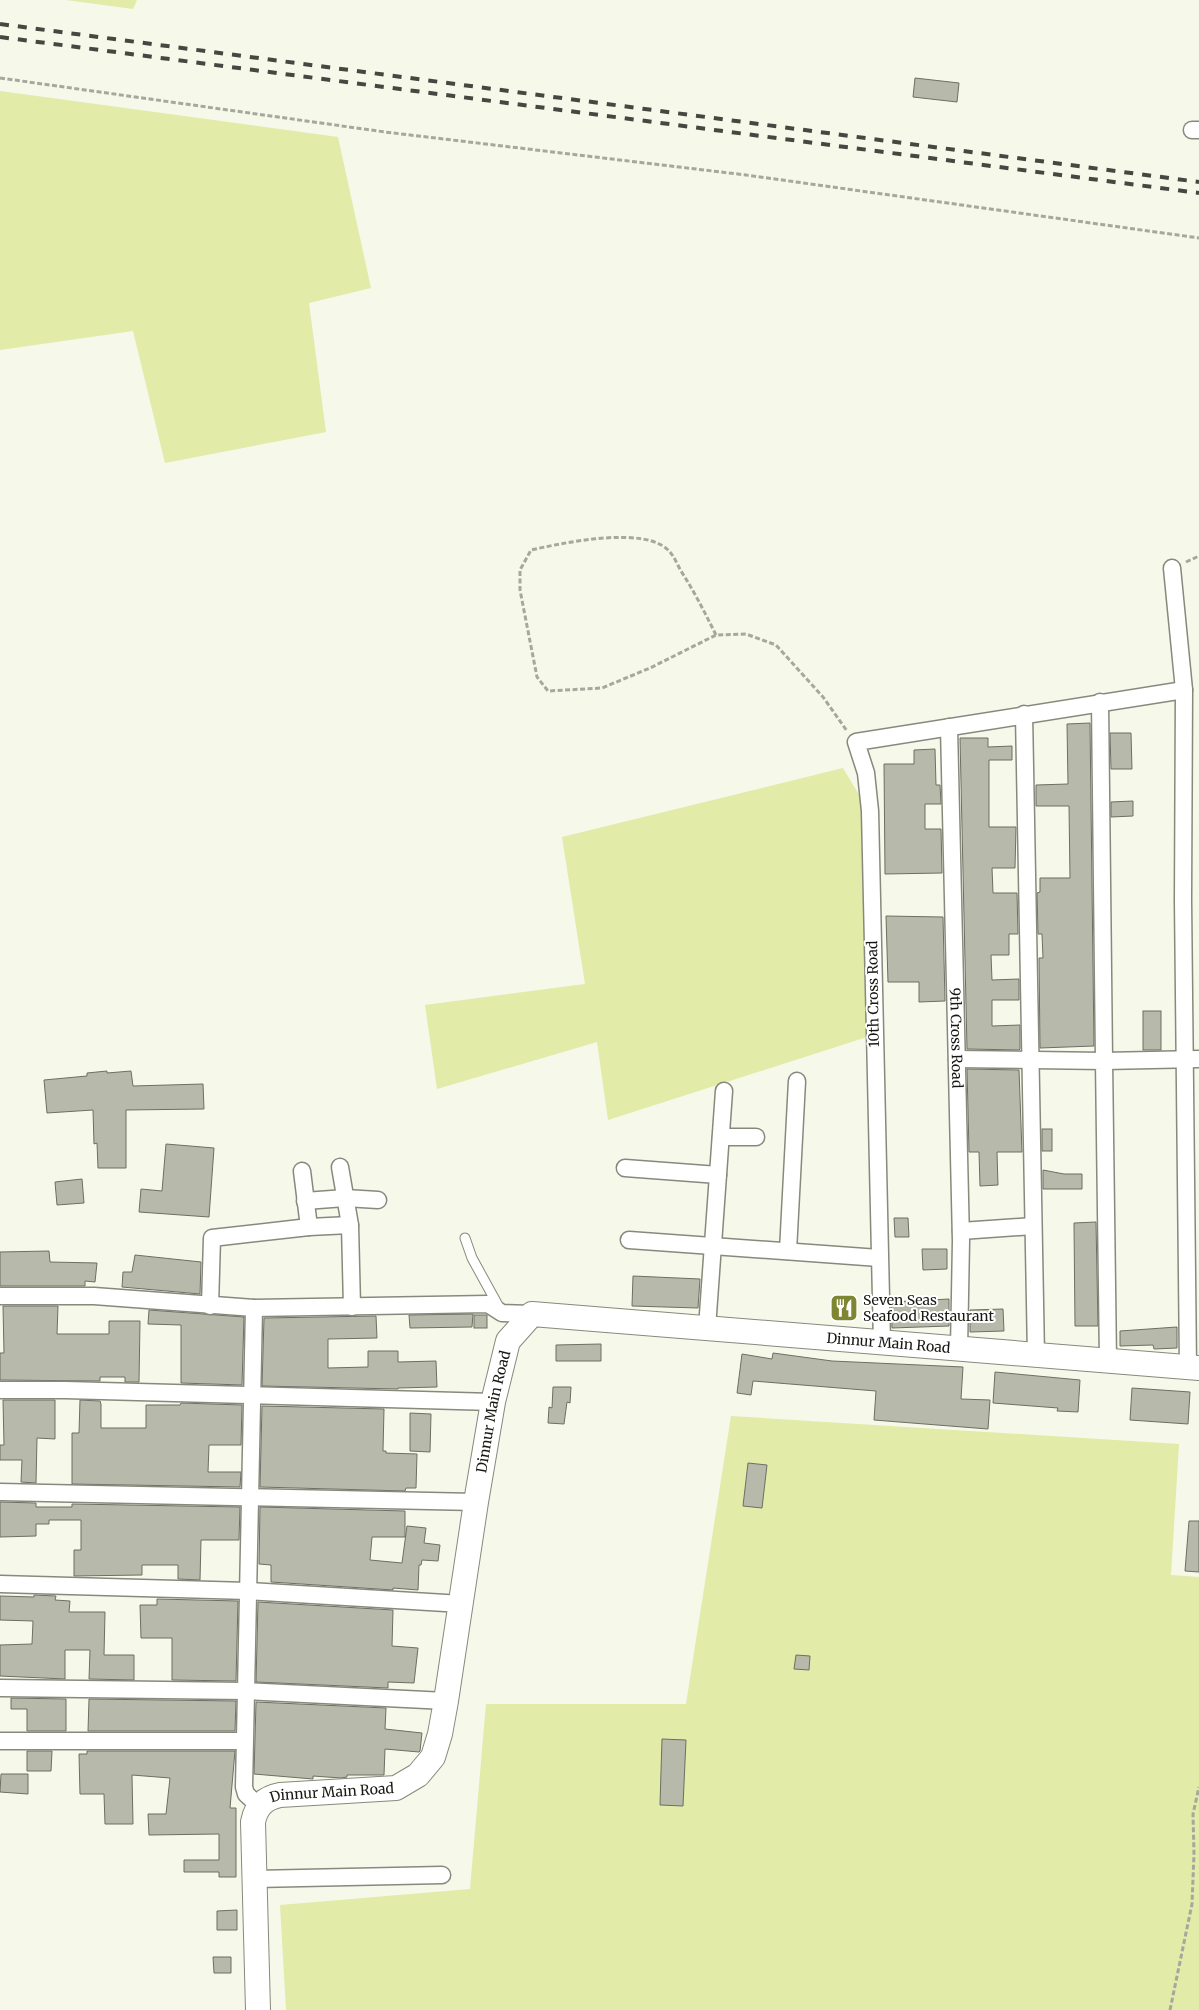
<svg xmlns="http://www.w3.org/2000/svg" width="1199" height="2010" font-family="Merriweather,serif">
<rect width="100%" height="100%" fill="#f6f8ea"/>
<g fill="#e2eba8">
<path d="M66,0H137L133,9Z"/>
<path d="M0,91L338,137L371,288L309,303L326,432L165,463L133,331L0,350Z"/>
<path d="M843,768L861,798L867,1037L608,1120L597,1042L437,1089L425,1005L585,984L562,837Z"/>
<path d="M731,1416L1179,1444L1171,1575L1199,1577V2010H286L280,1905L470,1889L486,1704H686Z"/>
</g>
<g fill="#b7b9ab" stroke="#6d6f62">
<path d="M915,78L959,83L957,102L913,97Z"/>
<path d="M1090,723L1094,1046L1040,1048L1039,958H1043L1042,934H1038L1037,893L1040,892V878H1070L1069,806H1036V785L1068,784L1067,724Z"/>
<path d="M1110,733H1131L1132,769H1111Z"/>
<path d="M960,738H988V747L1012,746V760H989V827H1016L1015,868H992L993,893H1017L1018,934H1009V955H991L992,980L1019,979V1000H992V1026L1020,1025V1049L1019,1050L967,1049Z"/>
<path d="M935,749L936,785H940L941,804H925V829H941L942,873L885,874L884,764H914V750Z"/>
<path d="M1133,801V816L1111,817V802Z"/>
<path d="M886,916L943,917L945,1001L919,1002V982H888Z"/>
<rect x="1143" y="1011" width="18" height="39"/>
<path d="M967,1069L1019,1070L1022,1152H997L998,1185L980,1186L979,1152H969Z"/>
<path d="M107,1071V1073L131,1071L133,1086L203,1084L204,1109L126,1110V1168H98L97,1143L94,1144L93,1110L47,1113L44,1080L87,1076V1073Z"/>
<rect x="1042" y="1129" width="10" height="22"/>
<path d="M166,1144L214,1148L209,1217L139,1212L141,1189L162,1191Z"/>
<path d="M1043,1170L1064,1174H1082V1189H1043Z"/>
<path d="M82,1179L84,1203L57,1205L55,1182Z"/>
<path d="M894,1218H908L909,1237H895Z"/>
<path d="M1096,1222L1098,1326H1075L1074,1223Z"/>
<path d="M922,1249H947V1269L923,1270Z"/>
<path d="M49,1251L50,1262L97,1263L95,1282L85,1281V1286H0V1252Z"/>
<path d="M135,1255L201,1262L200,1294L122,1287L123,1272H132Z"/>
<path d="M633,1276L700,1279L698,1308L632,1306Z"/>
<path d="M949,1299V1326L892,1328L891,1302Z"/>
<path d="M3,1306H58L57,1334H109V1321H140L139,1382H125V1377H100V1381L0,1380V1353H4Z"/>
<path d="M1003,1309L1004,1331L970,1332V1310Z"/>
<path d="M149,1310L244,1317L242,1385L181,1383V1325L148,1324Z"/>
<path d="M473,1314L472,1327L410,1328L409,1315Z"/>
<rect x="474" y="1315" width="13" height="13"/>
<path d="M376,1316L377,1338L328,1339V1368L368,1367V1351H398V1362L436,1361L437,1387L398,1388V1389L262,1386L264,1318Z"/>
<path d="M1177,1327V1348L1154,1349L1153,1345L1120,1346V1331Z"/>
<path d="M601,1344V1361H556V1345Z"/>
<path d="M773,1353L832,1361L963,1367L961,1399L990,1400L988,1429L874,1420L876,1391L753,1381L751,1395L737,1393L742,1354L772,1359Z"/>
<path d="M995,1372L1080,1380L1078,1412L1057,1411L1058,1408L993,1403Z"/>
<path d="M553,1387H571L570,1403L567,1402L564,1424L548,1423L549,1407L552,1408Z"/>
<path d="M1132,1388L1190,1392L1188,1424L1130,1420Z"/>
<path d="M3,1400H55V1439L37,1438L36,1483L21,1482L22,1460H0V1445H4Z"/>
<path d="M80,1400L100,1401L101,1404V1428H146V1405H180L181,1403L242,1405L241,1445H209L208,1472H241L240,1487L72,1484V1433H79Z"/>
<path d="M262,1406L384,1409L383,1451H386V1453L417,1454L416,1488H406L405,1491L260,1487Z"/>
<path d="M410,1413L431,1414L430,1452L410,1451Z"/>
<path d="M748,1463L767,1465L762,1508L743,1506Z"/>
<path d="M0,1502L36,1503V1507H72V1504L240,1507L239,1540H201L200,1580L178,1579V1565H142V1575L74,1576V1550H81V1520H49V1524H36V1536L0,1537Z"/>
<path d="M260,1507L405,1511V1537H372L370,1560L402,1563L407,1526L426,1528L424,1543L440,1545L438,1561L422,1560L421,1565H419L418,1590L393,1588V1590L271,1582V1565L259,1564Z"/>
<path d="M1189,1521H1199V1572L1185,1571Z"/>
<path d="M34,1595L56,1596L55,1600L70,1601L69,1612H105L104,1655H134V1680L89,1679L90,1650H65V1679L0,1676V1645L32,1644L33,1621L0,1620V1596L34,1597Z"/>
<path d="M157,1599L238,1601L236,1681L172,1680V1638H141L140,1605H157Z"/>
<path d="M258,1602L393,1610L392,1646L418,1648L414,1683L388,1682V1688L256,1682Z"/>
<path d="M796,1655L810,1656L809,1670L794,1669Z"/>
<path d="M11,1698L66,1699V1731H27V1709H11Z"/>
<path d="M89,1699L236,1701L235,1731H88Z"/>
<path d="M256,1702L386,1708L385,1729L422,1733L420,1751L419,1752L385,1749L384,1775H347V1777L341,1778L313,1776V1779L254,1774Z"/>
<path d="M662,1739L686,1740L683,1806L660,1805Z"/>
<path d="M27,1751H52L51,1771H27Z"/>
<path d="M87,1751H235L230,1808H236V1877H219V1872H184V1860H219V1834L149,1835L148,1814H166L170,1778L132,1775L133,1824H105L104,1794H80L79,1754H87Z"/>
<path d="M1,1774H28V1794L0,1792Z"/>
<path d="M237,1910V1930H217V1911Z"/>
<path d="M213,1957H231V1973H214Z"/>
</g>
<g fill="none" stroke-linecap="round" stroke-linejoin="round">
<defs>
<path id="lane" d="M465,1238L472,1258L500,1309"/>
<g id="street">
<path d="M1192,130H1199"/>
<path d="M1172,568L1184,690L1183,900L1188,1368"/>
<path d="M1100,702L1104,1061L1199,1059"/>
<path d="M1024,714L1036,1356"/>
<path id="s1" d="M949,727L961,1241L959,1349"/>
<path d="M957,1059L1104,1061L1108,1361"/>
<path d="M721,1137H756"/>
<path d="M340,1167L350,1225"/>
<path d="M625,1168L718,1175"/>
<path d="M302,1171L309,1227"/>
<path d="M305,1201L345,1198L378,1200"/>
<path d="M961,1231L1033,1226"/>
<path d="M629,1240L879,1258"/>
<path d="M788,1251L797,1081"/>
<path d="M0,1296H94L254,1308L488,1304L502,1313L532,1314"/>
<path d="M210,1306L212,1238L309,1227L350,1225L352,1307"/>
<path d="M254,1308L244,1787L246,1794L259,1806"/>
<path d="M707,1328L724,1091"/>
<path d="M882,1343L870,811L866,773L856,742L1184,690"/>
<path d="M0,1390H65L493,1402"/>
<path d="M0,1492L476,1502"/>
<path d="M0,1584L248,1591L462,1604"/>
<path d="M0,1688L246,1691L446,1701"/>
<path d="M0,1741H244"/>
<path d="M255,1879L442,1875"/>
</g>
<g id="secondary">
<path id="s2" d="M258,2010L253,1822C256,1806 265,1798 280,1795L396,1788L418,1775L433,1757L440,1734L446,1701L476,1502L493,1402L508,1341L532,1314L1199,1368"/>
</g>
</defs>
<use href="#lane" stroke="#87897c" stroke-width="11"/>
<use href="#street" stroke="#87897c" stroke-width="19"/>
<use href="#secondary" stroke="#87897c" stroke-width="26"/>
<g stroke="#a6a89d" stroke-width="3" stroke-dasharray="5 2.5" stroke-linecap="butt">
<path d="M0,78L385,132L746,175L1199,238"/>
<path d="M1186,562L1199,556"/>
<path d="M716,635C705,613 694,591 681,571C677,564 674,556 669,551C646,525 562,543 531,550L520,570V590L537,677L548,691L602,688L650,668L716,635L746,634L776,645L823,697L847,731"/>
<path d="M1170,2010L1192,1904L1194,1854L1193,1814L1199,1787"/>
</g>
<use href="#lane" stroke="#fff" stroke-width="9"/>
<use href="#street" stroke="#fff" stroke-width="16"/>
<use href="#secondary" stroke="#fff" stroke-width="24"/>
<g stroke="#464740" stroke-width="4" stroke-dasharray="9 9" stroke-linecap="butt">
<path d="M0,24L1199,182"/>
<path d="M0,37L1199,193"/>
</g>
</g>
<defs>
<symbol id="restaurant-square" viewBox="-11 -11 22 22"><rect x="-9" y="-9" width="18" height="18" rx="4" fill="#7f8632" stroke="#fff"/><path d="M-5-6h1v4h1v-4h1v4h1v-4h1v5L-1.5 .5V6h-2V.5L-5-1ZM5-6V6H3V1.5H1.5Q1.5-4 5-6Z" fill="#fff"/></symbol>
</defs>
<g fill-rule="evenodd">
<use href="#restaurant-square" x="828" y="1292" width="32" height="32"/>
</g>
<g text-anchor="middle" stroke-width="4" stroke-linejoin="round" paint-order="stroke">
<g font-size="14" fill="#171813" stroke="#fff">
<text transform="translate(873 994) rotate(-91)" y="5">10th Cross Road</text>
<text dy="5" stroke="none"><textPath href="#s1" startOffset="311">9th Cross Road</textPath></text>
<text dy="5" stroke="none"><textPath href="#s2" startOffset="1211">Dinnur Main Road</textPath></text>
<text dy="5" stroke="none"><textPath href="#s2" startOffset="745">Dinnur Main Road</textPath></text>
<text dy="5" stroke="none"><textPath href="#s2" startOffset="281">Dinnur Main Road</textPath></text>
</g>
<g font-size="14" fill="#171813" stroke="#fff" text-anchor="start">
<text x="863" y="1305">Seven Seas<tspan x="863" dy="16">Seafood Restaurant</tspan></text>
</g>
</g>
</svg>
